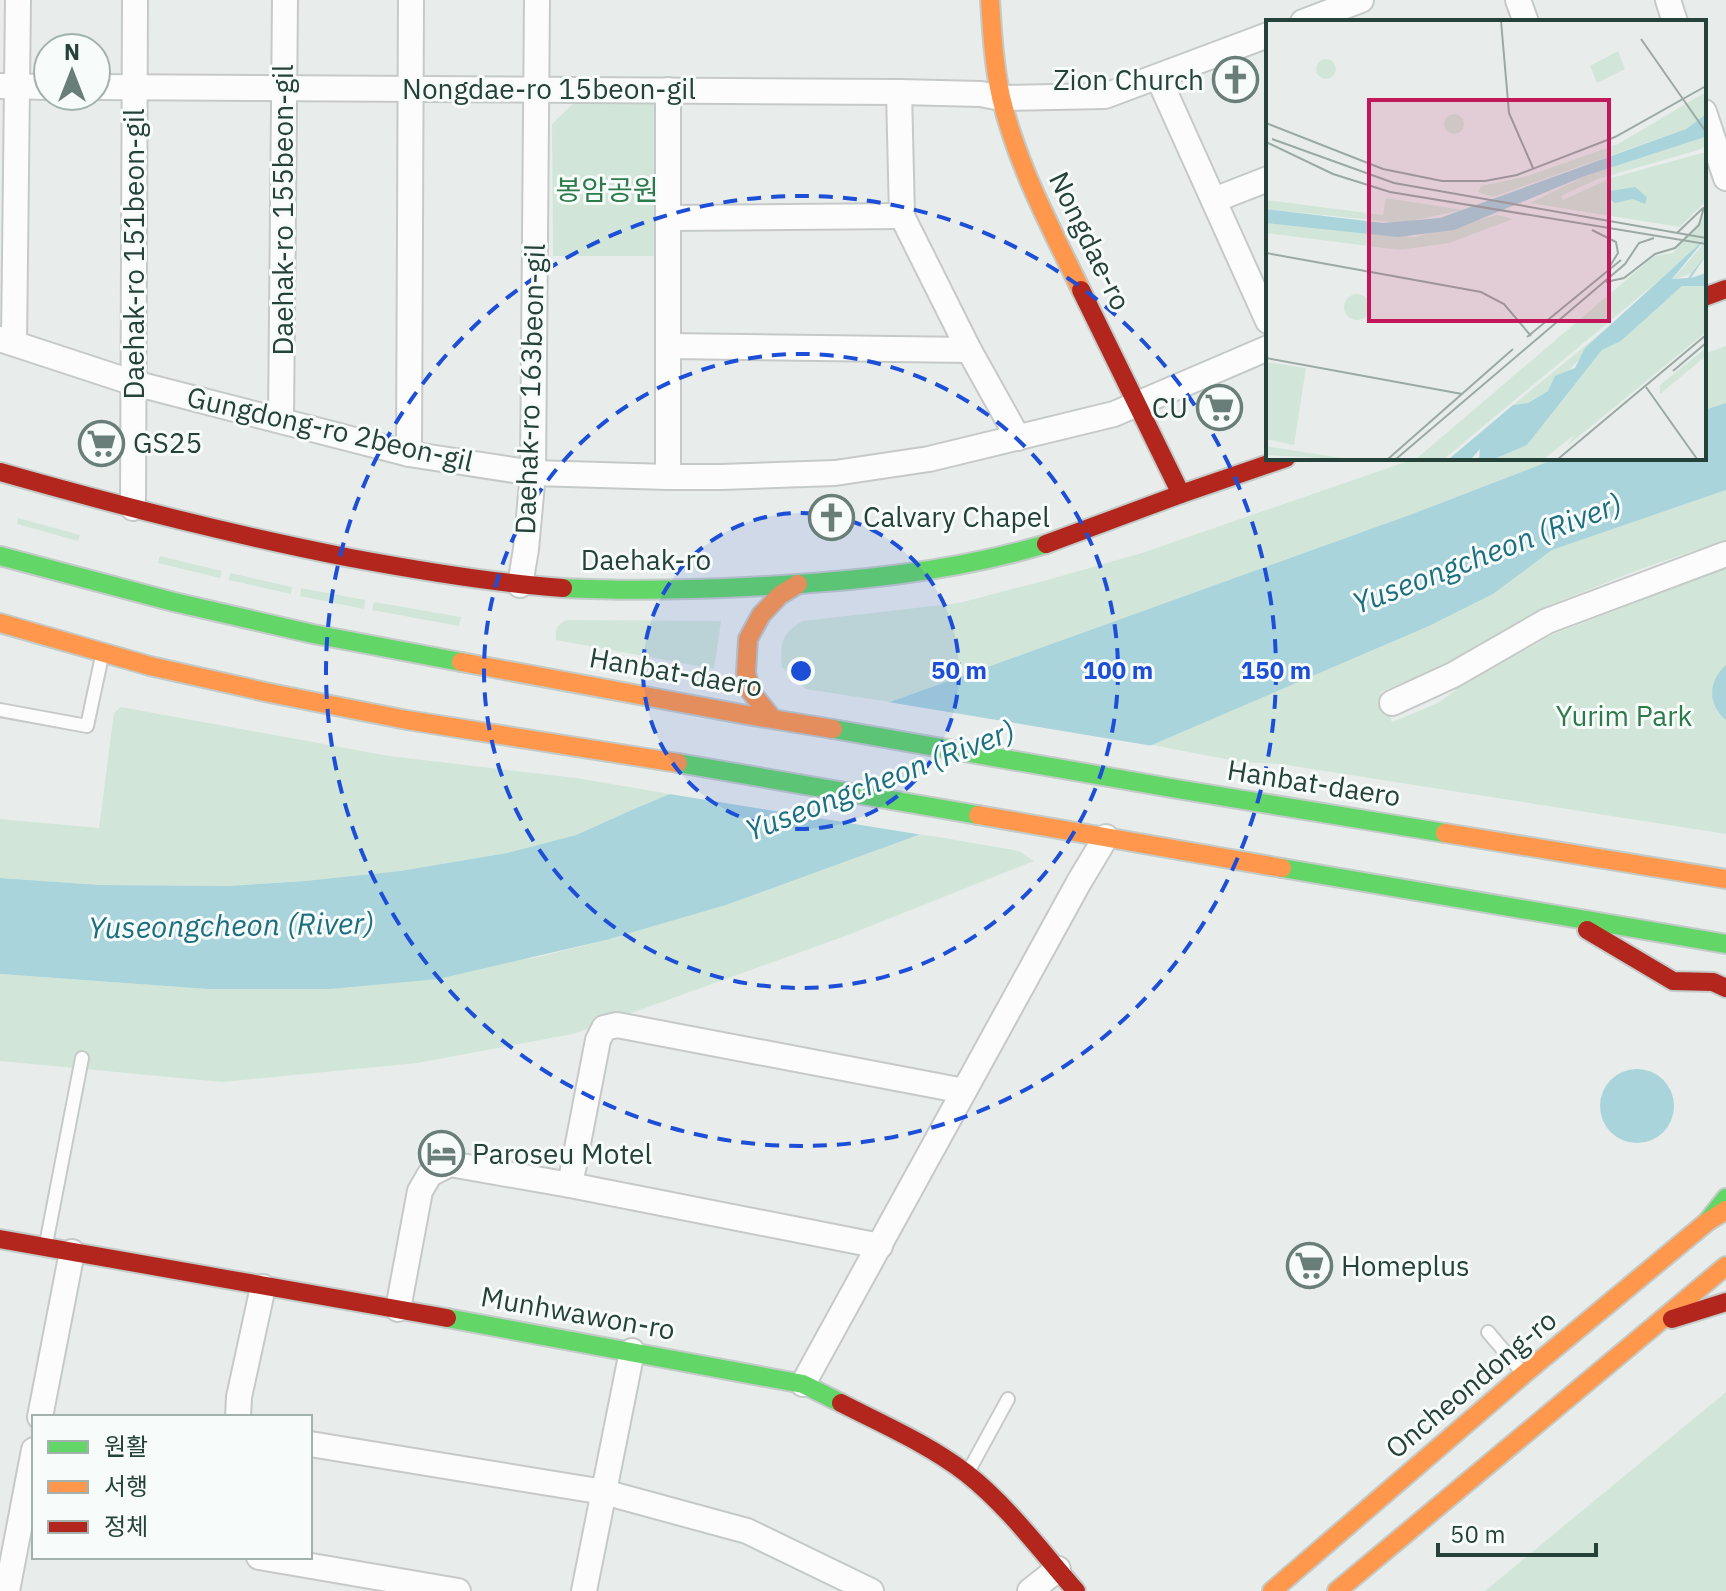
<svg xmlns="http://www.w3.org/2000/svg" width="1726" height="1591" font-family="'IBM Plex Sans','Noto Sans KR',sans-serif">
<rect width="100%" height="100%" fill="#e8edeb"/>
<g fill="#d1e6d8">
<path d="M579,98H653L661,107L662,256H553L552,124Z"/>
<path d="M1726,346V403L1704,410V354Z"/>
<path d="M1417,458H1558L1415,513L890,702L806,689L782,667C780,644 781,633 803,621L959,603L1051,579L1142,553Z"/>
<path d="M1726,490V540L1643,568L1550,605L1477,645L1437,669L1380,692L1392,722L1438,703L1464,684L1554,634L1726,568V834L1280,764L1241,762L1152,745L1429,626L1493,594L1552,550Z"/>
<path d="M18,518L80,535L78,541L17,524Z"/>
<path d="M160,556L222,571L220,578L158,563Z"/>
<path d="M230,573L292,587L291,594L229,580Z"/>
<path d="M301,588L365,600L364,609L300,596Z"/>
<path d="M374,602L461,617L459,626L372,610Z"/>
<path d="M567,620L721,621L714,669L556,640C555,629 557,624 567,620Z"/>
<path d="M121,707L389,756L576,778L671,794L634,809L576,835L507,853L400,871L305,881L228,886L100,885L0,878V819L99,828L114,713Z"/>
<path d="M921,834L1019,851L1034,861L848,935L573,1034L417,1063L222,1082L0,1061V974L208,989H330L538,957L606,940L726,905Z"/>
<path d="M1726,1392V1591H1485Z"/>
</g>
<g fill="#a9d4db">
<path d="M1726,403V490L1552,550L1493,594L1429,626L1152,745L921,834L726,905L606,940L438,979L330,989H208L0,974V878L100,885L228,886L305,881L400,871L507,853L576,835L634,809L890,702L1415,513L1555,459L1704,458V410Z"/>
<path d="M1726,665V720C1707,704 1708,681 1726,665Z"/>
<circle cx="1637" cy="1106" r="37"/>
</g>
<path fill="#e8edeb" d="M882,701L1159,747L929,836L663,793Z"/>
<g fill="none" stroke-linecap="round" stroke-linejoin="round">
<defs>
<g id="lane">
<path d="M0,710L87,726L102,656"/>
<path d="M46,1244L82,1058"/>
<path d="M1488,1332L1522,1372"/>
<path d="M967,1474L1008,1399"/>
</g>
<g id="street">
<path d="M1518,0L1526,22"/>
<path d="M1668,0L1675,22"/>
<path d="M1303,22L1361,0"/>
<path d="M1158,77L1268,321"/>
<path d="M0,86L48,87"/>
<path d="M96,87L899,92L981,94L1001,98L1105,96L1268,35"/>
<path d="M668,90V477"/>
<path d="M899,92L902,216L969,350L1018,438"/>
<path d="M1704,112L1726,178"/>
<path d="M1214,200L1268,179"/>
<path d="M668,218L902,216"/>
<path d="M0,339L134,383L409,454L533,473L668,477H722L835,473L929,459L1114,414L1268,348"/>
<path d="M14,343L18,0"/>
<path d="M668,346L969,350"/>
<path d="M281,420L285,0"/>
<path d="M409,454L411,0"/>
<path d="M133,508L135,0"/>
<path d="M520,585L526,549L533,473L537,0"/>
<path d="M1392,703L1453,675L1547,621L1726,554"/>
<path d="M570,1185L598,1040L604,1028L617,1025L964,1091"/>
<path d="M398,1309L420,1191L430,1174L450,1164L570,1185L880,1246"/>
<path d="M803,1384L1079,882L1106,837"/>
<path d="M40,1417L72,1252"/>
<path d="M238,1417L239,1397L263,1287"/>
<path d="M310,1444L604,1492L747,1531L871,1591"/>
<path d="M259,1557L458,1591"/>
<path d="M7,1591L34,1450"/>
<path d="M584,1591L632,1351"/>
<path d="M1030,1591L1058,1569"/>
</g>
<g id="fast">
<path d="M0,556L174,602L313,634L461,662"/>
<path d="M563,588C624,591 685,590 746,587C847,582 949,573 1046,544"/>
<path d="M833,729L1177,789L1445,833"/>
<path d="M678,763L978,815"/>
<path d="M1282,868L1726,944"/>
<path d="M1707,1222L1726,1198"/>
<path d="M447,1318L803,1384L841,1403"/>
</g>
<g id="slow">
<path d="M990,0C992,32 994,66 1001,97C1017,165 1051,228 1081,290"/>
<path d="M0,623L150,666L270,693L407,720L678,763"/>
<path d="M461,662L747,715L833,729"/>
<path d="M772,718L751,692L746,673L748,639L761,615L780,595L798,584"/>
<path d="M978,815L1282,868"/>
<path d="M1445,833L1726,879"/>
<path d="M1272,1591L1524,1374L1707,1222L1726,1210"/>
<path d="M1337,1591L1726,1266"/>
</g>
<g id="jam">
<path d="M1081,290L1181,494"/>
<path d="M1704,297L1726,289"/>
<path d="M0,472C116,505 233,535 351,558C421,571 492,583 563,588"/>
<path d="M1046,544L1181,494L1286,458"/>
<path d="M1587,930L1673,981L1713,982L1726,988"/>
<path d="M0,1239L447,1318"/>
<path d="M1672,1319L1726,1302"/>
<path d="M841,1403C884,1425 928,1444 966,1473C1008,1506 1041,1551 1076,1591"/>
</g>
</defs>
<use href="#lane" stroke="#c5cac8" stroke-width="16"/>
<use href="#street" stroke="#c5cac8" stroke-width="28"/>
<use href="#fast" stroke="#c3cbc8" stroke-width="22"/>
<use href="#slow" stroke="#c3cbc8" stroke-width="22"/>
<use href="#jam" stroke="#c3cbc8" stroke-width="22"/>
<use href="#lane" stroke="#fcfcfc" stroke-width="12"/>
<use href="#street" stroke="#fcfcfc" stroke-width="24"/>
<use href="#fast" stroke="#63d668" stroke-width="18"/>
<use href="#slow" stroke="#ff974d" stroke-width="18"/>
<use href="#jam" stroke="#b3261e" stroke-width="18"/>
</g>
<circle cx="801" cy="671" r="158" fill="#1d4ed8" fill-opacity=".12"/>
<g fill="none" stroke="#1d4ed8" stroke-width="4" stroke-dasharray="14 10">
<circle cx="801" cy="671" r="158"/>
<circle cx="801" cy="671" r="317"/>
<circle cx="801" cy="671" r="475"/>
</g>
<defs>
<symbol id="church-ring" viewBox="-11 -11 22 22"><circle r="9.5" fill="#f7fbf9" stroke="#697e78" stroke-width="1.5"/><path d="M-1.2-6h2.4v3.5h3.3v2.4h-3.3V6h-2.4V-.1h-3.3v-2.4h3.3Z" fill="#697e78"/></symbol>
<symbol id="supermarket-ring" viewBox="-11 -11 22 22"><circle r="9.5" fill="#f7fbf9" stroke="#697e78" stroke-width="1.5"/><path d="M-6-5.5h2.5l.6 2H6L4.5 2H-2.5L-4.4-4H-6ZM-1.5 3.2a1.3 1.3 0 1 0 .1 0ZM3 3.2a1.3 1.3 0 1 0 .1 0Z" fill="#697e78"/></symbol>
<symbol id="hotel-ring" viewBox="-11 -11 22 22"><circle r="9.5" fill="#f7fbf9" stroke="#697e78" stroke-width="1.5"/><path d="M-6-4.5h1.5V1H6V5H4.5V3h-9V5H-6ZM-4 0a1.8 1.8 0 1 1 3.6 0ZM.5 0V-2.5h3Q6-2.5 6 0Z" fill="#697e78"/></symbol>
</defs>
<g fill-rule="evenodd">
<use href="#church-ring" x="1210" y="54" width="51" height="51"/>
<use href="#supermarket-ring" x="1194" y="382" width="51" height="51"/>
<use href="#supermarket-ring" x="76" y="418" width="51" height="51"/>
<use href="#church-ring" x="806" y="492" width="51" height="51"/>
<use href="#hotel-ring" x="416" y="1128" width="51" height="51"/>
<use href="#supermarket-ring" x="1284" y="1240" width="51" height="51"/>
</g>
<g text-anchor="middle" stroke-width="6" stroke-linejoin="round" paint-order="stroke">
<g font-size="28" fill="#24423a" stroke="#f7fbf9" text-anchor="start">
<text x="1204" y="90" text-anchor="end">Zion Church</text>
<text x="1188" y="418" text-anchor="end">CU</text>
<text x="133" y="453">GS25</text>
<text x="863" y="527">Calvary Chapel</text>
<text x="472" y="1164">Paroseu Motel</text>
<text x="1341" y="1276">Homeplus</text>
</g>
<g font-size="28" fill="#24423a" stroke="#f7fbf9">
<text x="549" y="99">Nongdae-ro 15beon-gil</text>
<text transform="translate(283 210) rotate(-90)" y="10">Daehak-ro 155beon-gil</text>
<text transform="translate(1090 241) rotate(64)" y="10">Nongdae-ro</text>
<text transform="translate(134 254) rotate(-90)" y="10">Daehak-ro 151beon-gil</text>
<text transform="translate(530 389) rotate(-88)" y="10">Daehak-ro 163beon-gil</text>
<text transform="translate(330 429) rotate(13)" y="10">Gungdong-ro 2beon-gil</text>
<text x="646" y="570">Daehak-ro</text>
<text transform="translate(676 672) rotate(10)" y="10">Hanbat-daero</text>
<text transform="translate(1314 783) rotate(9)" y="10">Hanbat-daero</text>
<text transform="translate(578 1313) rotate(10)" y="10">Munhwawon-ro</text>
<text transform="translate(1471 1384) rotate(-40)" y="10">Oncheondong-ro</text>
</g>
<g font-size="28" fill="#2d7a4b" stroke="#f7fbf9">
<text x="607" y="200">봉암공원</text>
<text x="1624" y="726">Yurim Park</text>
</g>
<g font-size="30" font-style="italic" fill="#1c6f80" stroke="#f7fbf9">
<text transform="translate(1487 554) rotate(-21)" y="10">Yuseongcheon (River)</text>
<text transform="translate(880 781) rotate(-21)" y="10">Yuseongcheon (River)</text>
<text transform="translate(231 926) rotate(-1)" y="10">Yuseongcheon (River)</text>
</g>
</g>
<g transform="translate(1266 20)">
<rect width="440" height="440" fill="#e8edeb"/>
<path d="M352,31L359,49L331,63L324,46ZM50 49a10 10 0 1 1 20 0a10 10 0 1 1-20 0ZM440,72V94L420,109L227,177L212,172L215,166L262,156L352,124ZM178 104a10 10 0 1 1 20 0a10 10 0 1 1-20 0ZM439,117L440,126L432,130L332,159L295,176L297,180L345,158L440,132V181L414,207L264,183L319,156ZM120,178L197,190L135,203L0,189V180L117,195ZM440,193V218L421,237L178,439H150L388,236L407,233ZM231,195L247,199L183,223L134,230L0,213V203L149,217ZM440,221V235L427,253L406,260ZM416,266H440V312L301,426L308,415L278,439H228L261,425L336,330L355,321ZM78 287a13 13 0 1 1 26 0a13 13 0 1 1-26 0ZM364,289L282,371L262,383L247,385ZM440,328V336L394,374V365ZM0,342L40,348L28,425L0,419ZM0,426L75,438L77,439L0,435Z" fill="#d1e6d8"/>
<path d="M440,94L439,117L319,156L188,210L132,217L0,203V189L117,203L174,198L420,109ZM369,167L381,177L379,184L367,179L349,183L342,178L344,171ZM440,218L406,259L422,258L440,235L425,258L440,253V266H416L355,321L336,330L261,425L228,439H213L214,429L205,439H183L247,385L262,383L282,371L289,356L309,348L319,328Z" fill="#a9d4db"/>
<path fill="none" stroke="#9aa9a4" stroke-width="2" d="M235,1L243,93L267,148M375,19L440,112M0,103L117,149L176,161H219L251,155L349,117L440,66M6,119L128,163L440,218M0,122L67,154L124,172L440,224M326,210L350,222L352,233L344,246M411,213L437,188M0,233L215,272L238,284L265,316M340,262L358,258L389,234L409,228L433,205L438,187M261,317L355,240M0,338L196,374M407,351L440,323M380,367L431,439M122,439L247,329M130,439L359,244L373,223L388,218M292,439L440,315"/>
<path fill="#c2185b" fill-opacity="0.15" stroke="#c2185b" stroke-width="4" d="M103,80H343V301H103Z"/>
<rect width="440" height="440" fill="none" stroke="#24423a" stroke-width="4"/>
</g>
<circle cx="801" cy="671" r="12" fill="#1d4ed8" stroke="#f7fbf9" stroke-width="4"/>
<g font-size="24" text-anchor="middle" font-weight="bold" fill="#1d4ed8" stroke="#f7fbf9" stroke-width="6" stroke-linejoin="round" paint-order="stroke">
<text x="959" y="679">50 m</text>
<text x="1118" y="679">100 m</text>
<text x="1276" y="679">150 m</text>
</g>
<rect x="32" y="1415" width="280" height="144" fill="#f7fbf9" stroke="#a3b1ad" stroke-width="2"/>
<rect x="48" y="1441" width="40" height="12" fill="#63d668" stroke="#a3b1ad" stroke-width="2"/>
<text x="104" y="1455" font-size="24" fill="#24423a">원활</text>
<rect x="48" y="1481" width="40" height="12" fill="#ff974d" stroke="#a3b1ad" stroke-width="2"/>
<text x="104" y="1495" font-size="24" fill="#24423a">서행</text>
<rect x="48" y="1521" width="40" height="12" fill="#b3261e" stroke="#a3b1ad" stroke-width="2"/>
<text x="104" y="1535" font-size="24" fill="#24423a">정체</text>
<g transform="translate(72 72)"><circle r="38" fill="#f7fbf9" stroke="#a3b1ad" stroke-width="2"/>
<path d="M0-6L14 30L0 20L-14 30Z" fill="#697e78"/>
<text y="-12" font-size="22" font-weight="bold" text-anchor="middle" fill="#24423a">N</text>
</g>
<path d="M1438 1543v12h158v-12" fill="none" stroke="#24423a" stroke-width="4"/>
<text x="1450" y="1543" font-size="24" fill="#24423a" stroke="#f7fbf9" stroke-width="6" paint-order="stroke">50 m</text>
</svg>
